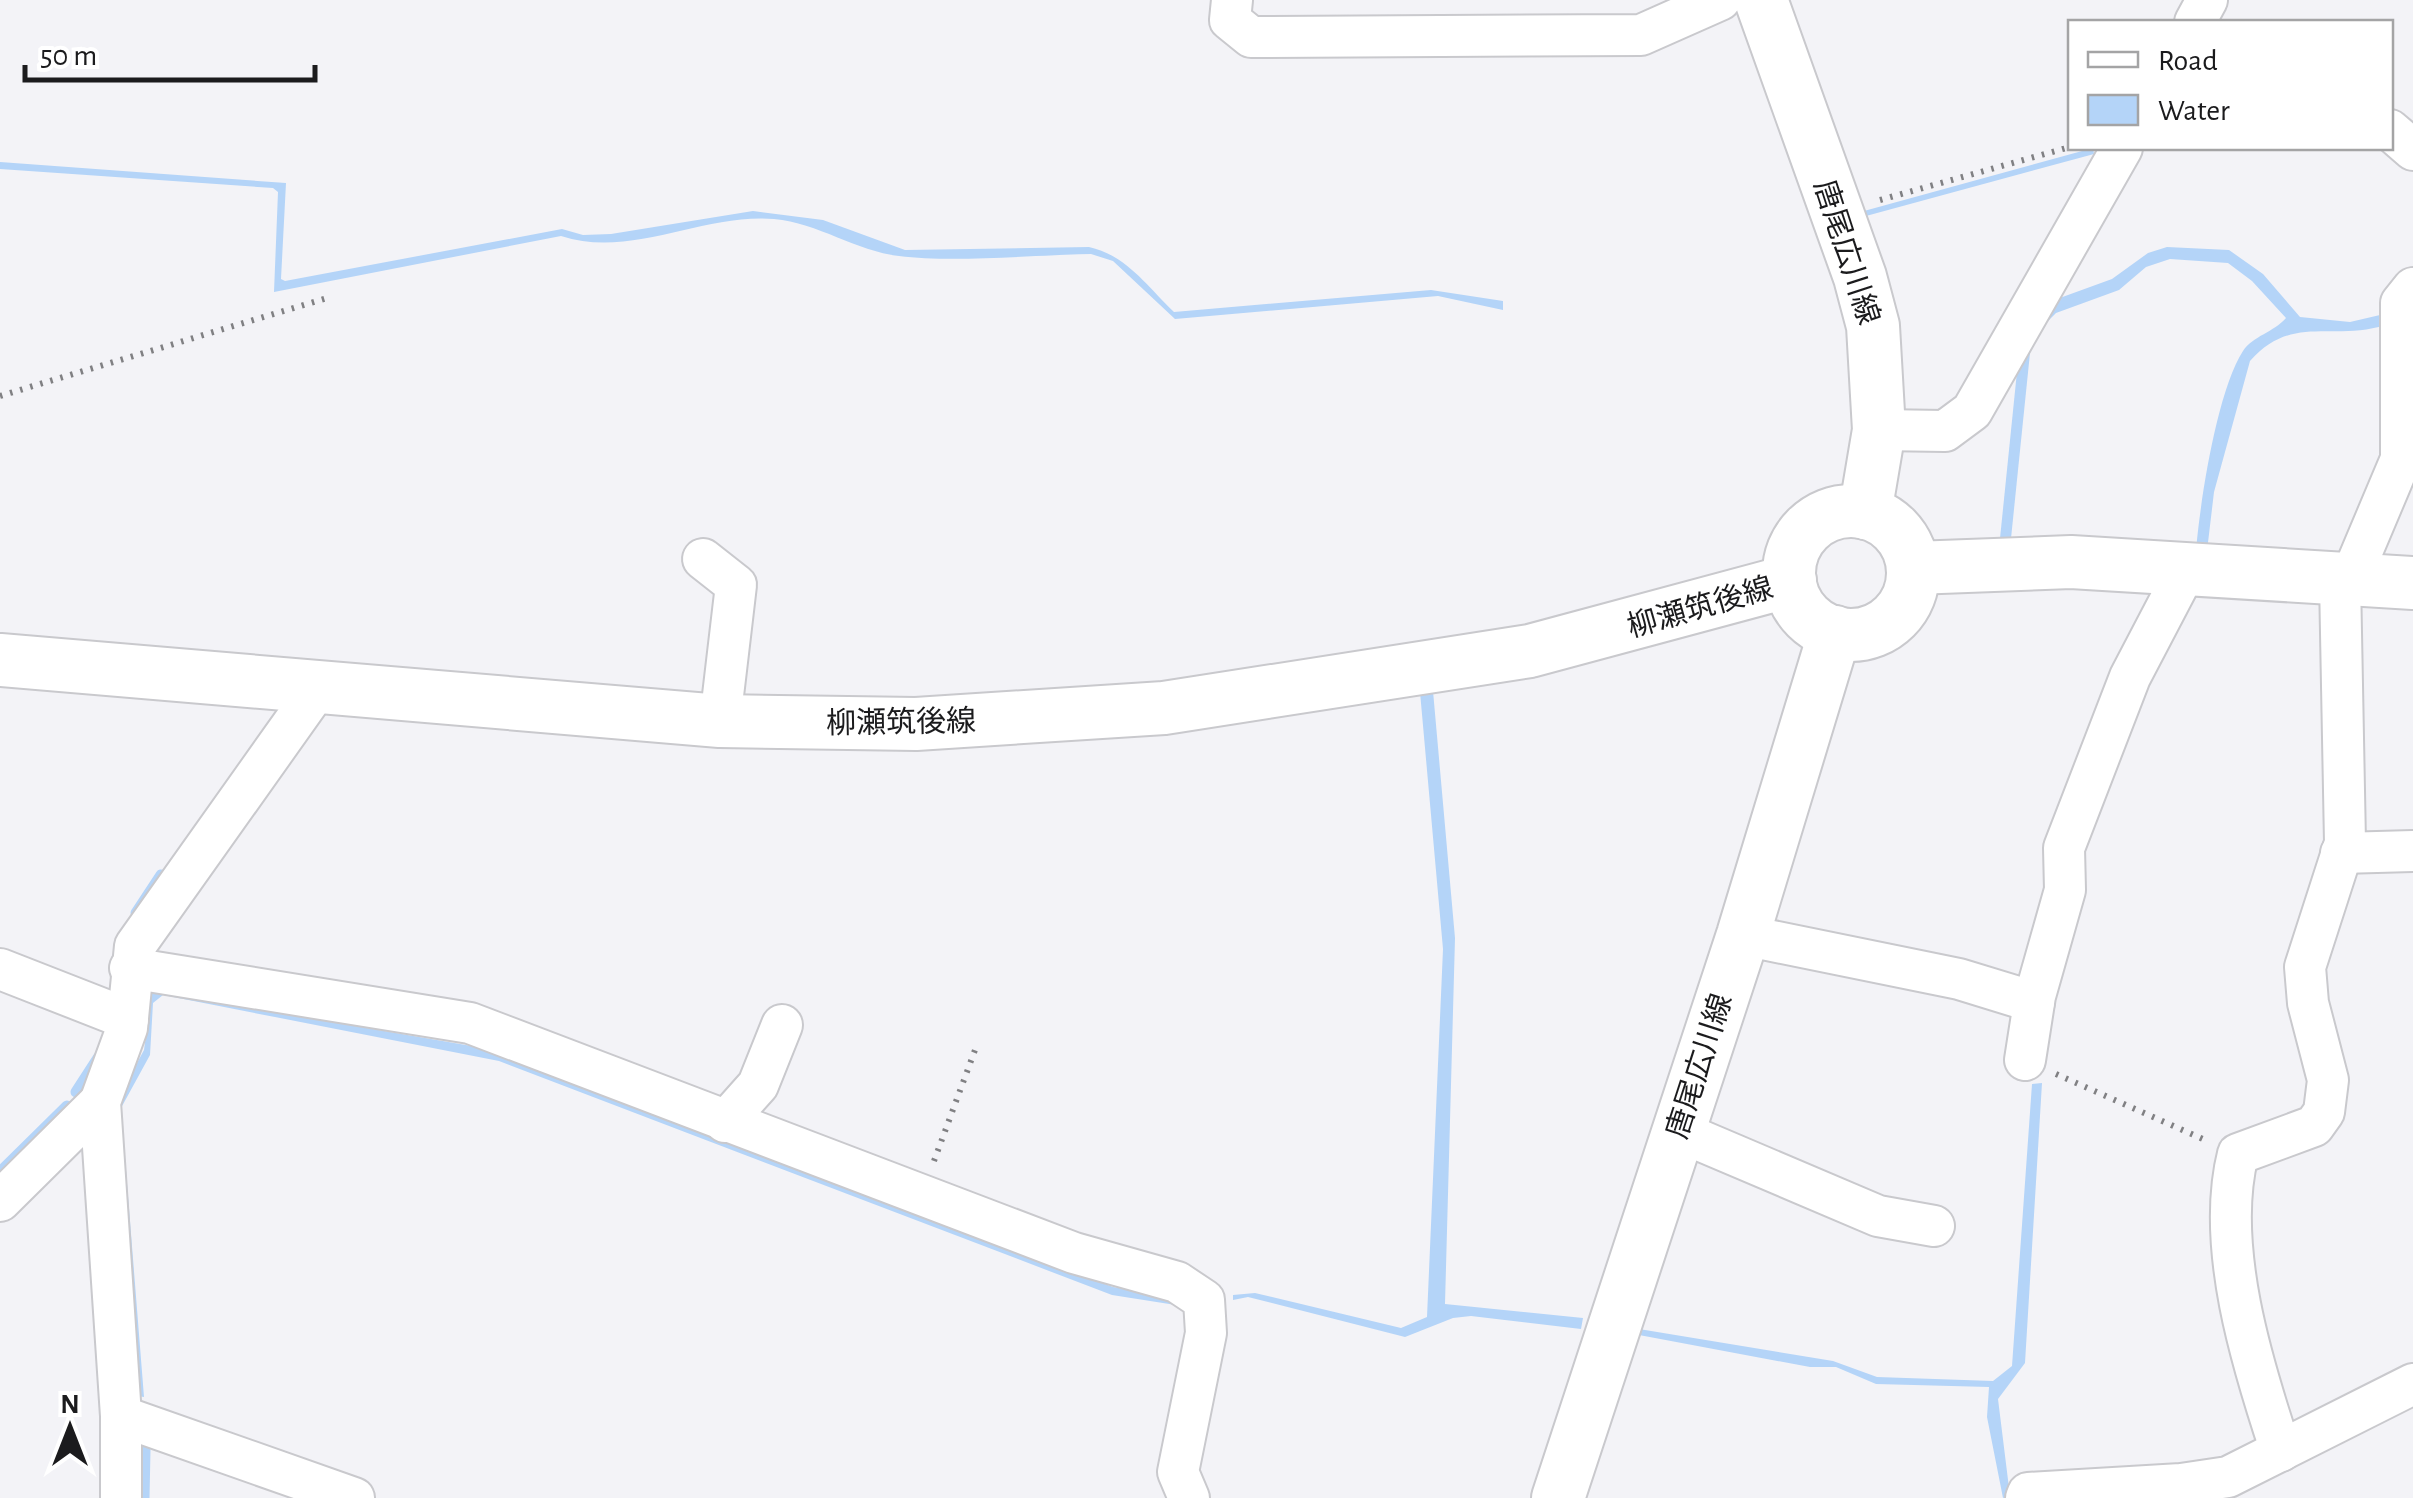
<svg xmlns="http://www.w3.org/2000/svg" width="2413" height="1498" font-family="'Alegreya Sans','Noto Sans JP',sans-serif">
<rect width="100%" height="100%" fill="#f3f3f7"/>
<g fill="#b4d4f8">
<path d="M2093,148L2094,154L1866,216L1864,211Z"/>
<path d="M0,162L286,183L281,279L285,281L562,229L583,235L611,234L753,211L823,220L905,250L1089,247C1126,255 1147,286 1174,312L1431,290L1503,301V310L1438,296L1175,319L1113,261L1091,254C1033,255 953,263 899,256C856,251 818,223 774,219C703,213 631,259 561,236L274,292L278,192L273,188L0,169Z"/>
<path d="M2167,247L2229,250L2263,274L2300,317L2350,322L2380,315L2385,325C2334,342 2292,313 2250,361L2214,492L2207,551H2196C2200,502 2217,391 2243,351C2253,336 2274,332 2286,318L2252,281L2228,263L2170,259L2146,267L2119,290L2056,313L2044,325L2037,320L2046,303L2112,279L2148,253Z"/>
<path d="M2019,352L2030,353L2009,558H1998Z"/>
<path d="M1433,691L1455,938L1445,1304L1583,1318L1581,1329L1471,1316L1453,1318L1405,1337L1248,1297L1233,1300V1295L1255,1293L1401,1328L1427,1317L1443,949L1420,692Z"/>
<path d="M152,991L489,1049L1113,1287L1182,1299V1306L1112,1295L499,1061L163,995L153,1003L150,1055L121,1108L144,1397L138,1396L117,1100L144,1050Z"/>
<path d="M2042,1083L2025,1363L1998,1399L2010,1496L2003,1498L1987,1417L1989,1387L1876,1384L1836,1367H1810L1639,1335V1329L1833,1361L1877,1377L1993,1381L2012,1366L2032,1084Z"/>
</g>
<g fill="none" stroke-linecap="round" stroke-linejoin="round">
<g stroke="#b4d4f8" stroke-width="11">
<path d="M136,913L161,875"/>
<path d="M76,1092L98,1058"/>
<path d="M0,1172L67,1106"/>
<path d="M144,1498L145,1450"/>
</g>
<defs>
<g id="minor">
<path d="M1232,0L1230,20L1251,37L1641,35L1720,0"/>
<path d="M2195,22L2207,0"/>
<path d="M2390,130L2413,150"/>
<path d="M1879,430L1945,431L1972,411L2122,148"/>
<path d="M703,559L736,585L720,721"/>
<path d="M2350,580L2401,459V303L2413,288"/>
<path d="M2341,853L2413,851"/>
<path d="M1743,935L1959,979L2034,1002"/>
<path d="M130,968L470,1023L1074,1253L1177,1282L1204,1300L1206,1333L1178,1472L1189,1498"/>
<path d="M0,969L128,1019"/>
<path d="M2025,1060L2035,996L2065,890L2064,848L2130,677L2187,568"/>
<path d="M725,1122L758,1085L782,1025"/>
<path d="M1678,1131L1878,1216L1934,1226"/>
<path d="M0,1201L100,1102"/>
<path d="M121,1416L354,1498"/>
<path d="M2281,1451C2252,1364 2215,1245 2238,1154L2314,1126L2324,1112L2328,1080L2308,1003L2305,967L2345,843L2340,580"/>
<path d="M121,1498V1416L100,1102L127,1028L135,946L321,684"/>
<path d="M2026,1498L2028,1493L2181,1484L2228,1477L2413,1384"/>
</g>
<g id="major">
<path d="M1761,0L1860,277L1873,326L1879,430L1865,513"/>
<circle cx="1851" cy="573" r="62"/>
<path d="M1914,568L2071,562L2413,583"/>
<path d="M0,660L720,721L916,724L1164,708L1530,651L1790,581"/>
<path d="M1558,1498L1743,935L1835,632"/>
</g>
</defs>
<use href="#minor" stroke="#c9c9cd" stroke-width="44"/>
<use href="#major" stroke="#c9c9cd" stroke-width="56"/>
<g stroke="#808083" stroke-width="6" stroke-dasharray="2.5 8" stroke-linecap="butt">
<path d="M1880,200L2070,147"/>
<path d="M0,396L327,298"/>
<path d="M2056,1074L2205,1140"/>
<path d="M934,1161L975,1050"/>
</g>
<use href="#minor" stroke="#fff" stroke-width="40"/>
<use href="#major" stroke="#fff" stroke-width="52"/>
</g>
<g text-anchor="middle" stroke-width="8" stroke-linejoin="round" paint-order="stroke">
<g font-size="30" fill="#1b1b1d" stroke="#fff">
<text transform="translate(1847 252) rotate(72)" y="10">唐尾広川線</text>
<text transform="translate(1700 607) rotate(-16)" y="10">柳瀬筑後線</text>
<text transform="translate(901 722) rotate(-1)" y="10">柳瀬筑後線</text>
<text transform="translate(1699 1066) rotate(-72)" y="10">唐尾広川線</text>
</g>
</g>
<rect x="2068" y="20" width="325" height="130" fill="#ffffff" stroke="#a4a4a5" stroke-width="2.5"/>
<rect x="2088" y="52" width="50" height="15" fill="#ffffff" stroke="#a4a4a5" stroke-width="2.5"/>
<text x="2158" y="70" font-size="30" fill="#1b1b1d">Road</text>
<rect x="2088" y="95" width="50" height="30" fill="#b4d4f8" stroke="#a4a4a5" stroke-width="2.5"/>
<text x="2158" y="120" font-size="30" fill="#1b1b1d">Water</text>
<g transform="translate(70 1428)" stroke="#ffffff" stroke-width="8" paint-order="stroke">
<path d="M0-8L18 38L0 25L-18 38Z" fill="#1b1b1d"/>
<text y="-15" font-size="28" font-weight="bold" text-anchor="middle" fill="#1b1b1d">N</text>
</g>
<path d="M25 65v15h290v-15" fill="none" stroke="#1b1b1d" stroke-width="5"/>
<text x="40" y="65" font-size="30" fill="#1b1b1d" stroke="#ffffff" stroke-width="8" paint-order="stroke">50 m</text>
</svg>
